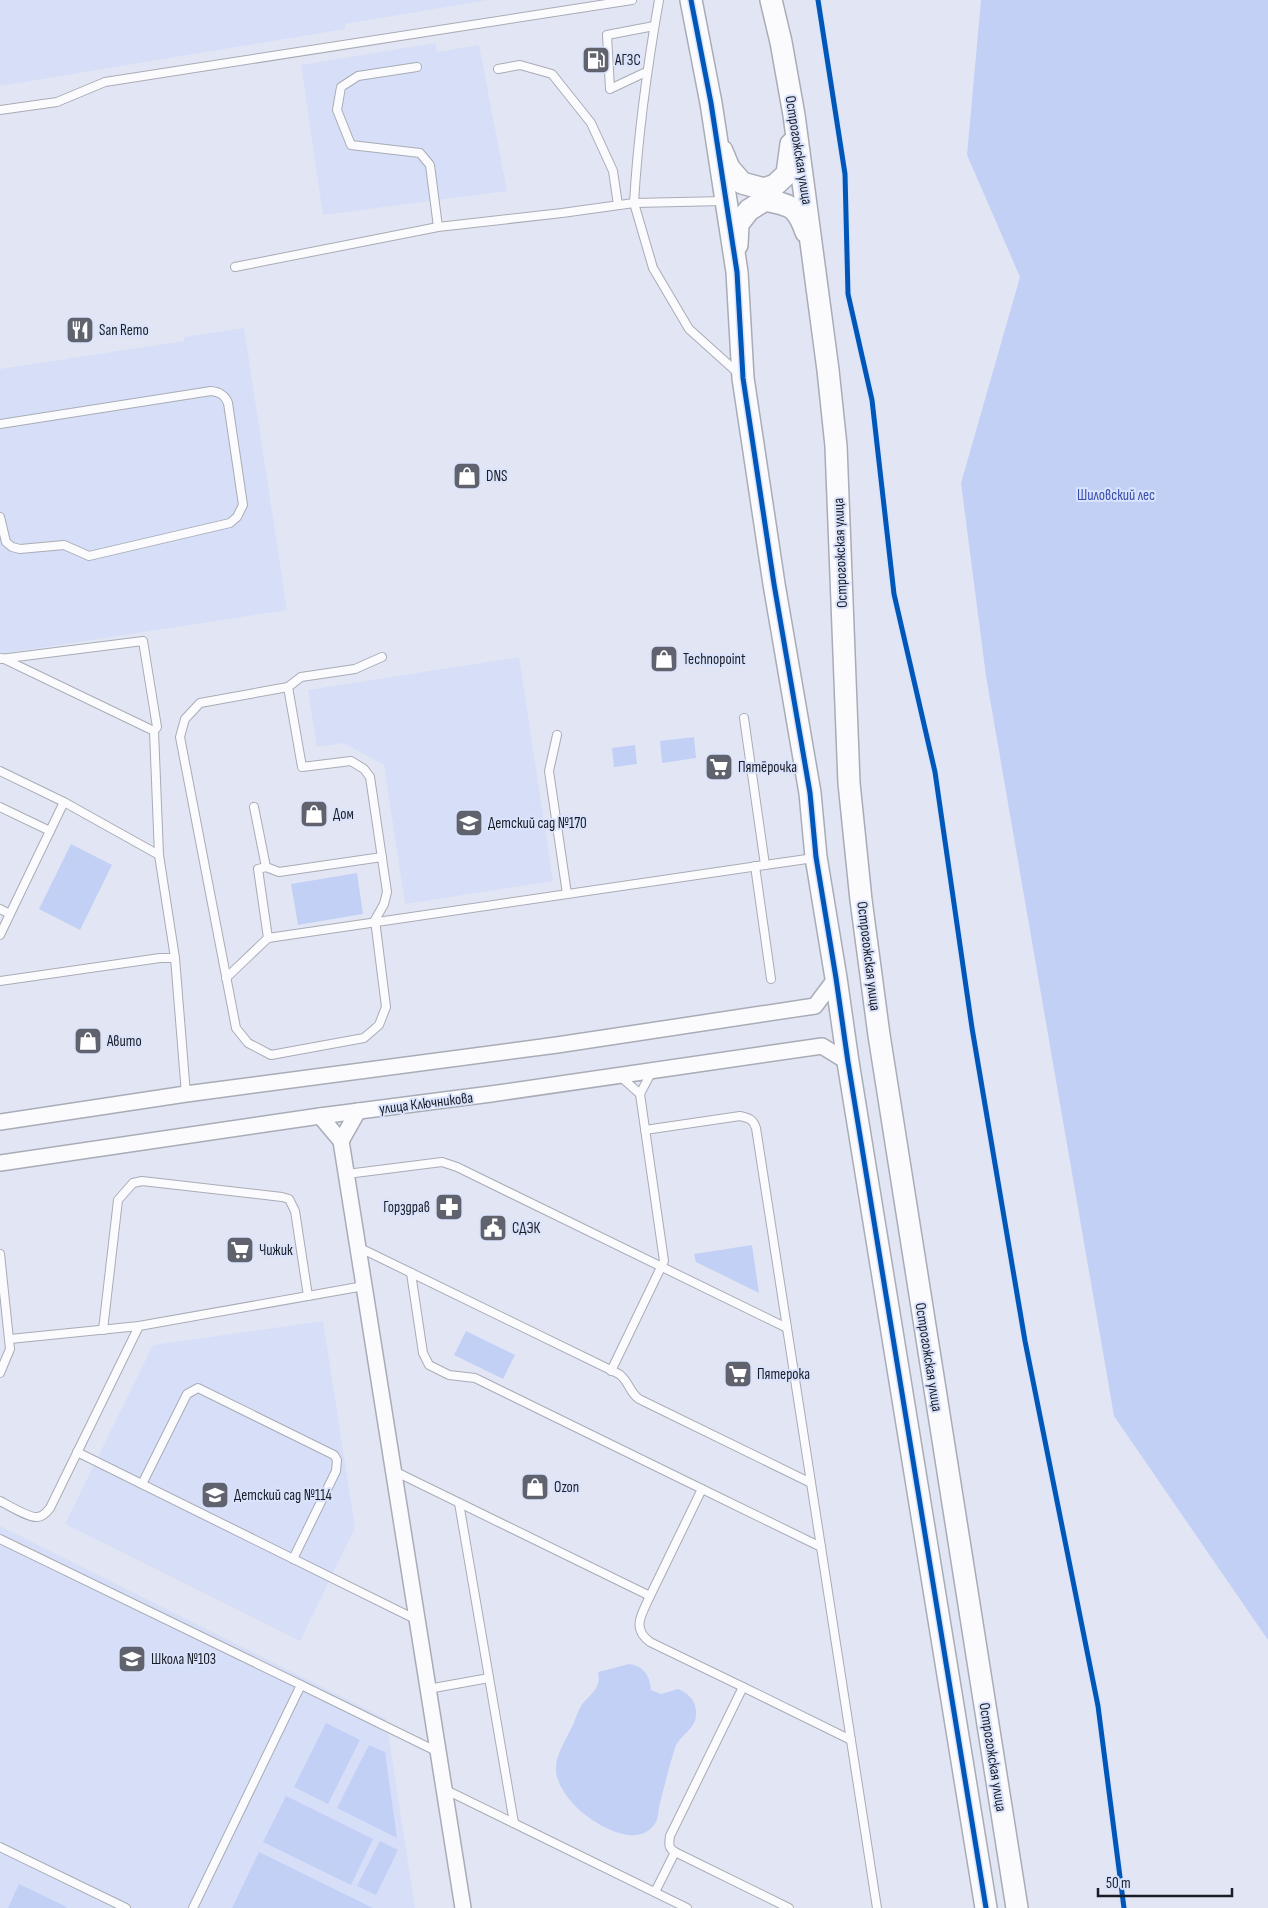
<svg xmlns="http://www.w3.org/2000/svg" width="1268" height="1908" font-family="'Sofia Sans Condensed',sans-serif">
<rect width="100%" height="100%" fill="#e2e6f4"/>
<g fill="#d6dff7">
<path d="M0,0H488L345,24V29L0,86Z"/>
<path d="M435,43L437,52L479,45L507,191L323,215L301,65Z"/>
<path d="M244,328L287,610L0,654V369L184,341V337Z"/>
<path d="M519,657L553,881L405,904L384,765L343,743L317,747L308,690Z"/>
<path d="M323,1321L355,1528L300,1641L65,1524L153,1345Z"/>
<path d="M0,1526L386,1719L415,1908H0Z"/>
</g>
<g fill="#c3d0f6">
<path d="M981,0H1268V1640L1114,1416L986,676L961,483L1020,277L967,155Z"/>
<path d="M694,737L696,758L662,763L660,741Z"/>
<path d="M635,745L637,764L614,767L612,748Z"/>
<path d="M71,844L112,865L80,930L39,909Z"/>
<path d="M357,873L363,914L298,925L291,884Z"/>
<path d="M752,1245L759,1293L696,1262L694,1254Z"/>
<path d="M466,1331L515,1355L503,1379L454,1355Z"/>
<path d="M629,1664C644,1666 650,1676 651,1690L661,1694L678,1689C688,1693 697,1701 696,1714C696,1730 680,1734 675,1748C669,1766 665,1785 660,1803C658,1809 659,1816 656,1822C638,1854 585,1820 570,1800C545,1769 558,1755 573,1725C576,1718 579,1706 585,1701C593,1692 601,1687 598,1672Z"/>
<path d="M326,1723L360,1740L328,1804L294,1787Z"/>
<path d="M369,1745L385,1752L397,1838L337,1808Z"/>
<path d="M286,1796L373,1839L351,1885L263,1842Z"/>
<path d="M380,1841L398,1850L376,1895L357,1886Z"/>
<path d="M259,1852L373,1908H232Z"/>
<path d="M19,1884L67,1907L66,1908H8Z"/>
</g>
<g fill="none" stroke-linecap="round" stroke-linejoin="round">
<defs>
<g id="lane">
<path d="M659,0C647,68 638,134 634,203L725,201"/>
<path d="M417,67L358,76L341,87L337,110L351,145L420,153L430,165L438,227"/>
<path d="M498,69L520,65L552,74L591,123L613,171L618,205"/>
<path d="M646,72L610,89L607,35L654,26"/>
<path d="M0,110L57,102L105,82L632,0"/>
<path d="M235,267L438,227L562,213L634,203L653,268L689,329L739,374"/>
<path d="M0,424L211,391C220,392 225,395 228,403L243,505L237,517L230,523L89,556L64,545L20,549L12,547L6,542L0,517"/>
<path d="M2,658L154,731"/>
<path d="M0,659L143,641L157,727L154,731L159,855L175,958L186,1094"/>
<path d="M288,687L302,767L351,761L364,769L370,777L387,892L384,904L375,920L386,1007L379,1025L364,1038L271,1055L248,1043L236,1028L180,737L185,719L200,703L288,687L301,677L355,669L382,657"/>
<path d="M744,718L765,865L814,858"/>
<path d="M557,735L549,771L567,894"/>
<path d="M0,771L64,802"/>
<path d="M0,807L50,831"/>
<path d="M254,807L266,867L279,872L382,857"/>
<path d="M755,866L771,979"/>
<path d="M266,867L258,869L268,938L765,865"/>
<path d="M0,909L10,914L64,802L159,855"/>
<path d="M0,935L10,914"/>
<path d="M226,978L268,938"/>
<path d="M0,981L160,958H175"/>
<path d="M620,1076L640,1094"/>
<path d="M645,1130L740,1116C749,1118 753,1119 756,1128L877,1908"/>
<path d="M347,1174L442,1162L457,1167L787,1328"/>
<path d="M358,1247L619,1374C629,1381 629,1392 639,1399L811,1483"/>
<path d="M0,1254L10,1349L0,1373"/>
<path d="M103,1330L118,1200L133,1183L142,1181L282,1197L289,1199L295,1211L308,1296"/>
<path d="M10,1339L139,1326L364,1286"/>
<path d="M611,1371L664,1261L640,1094L652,1071"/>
<path d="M77,1452L417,1620"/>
<path d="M394,1471L650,1596L702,1489L475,1378L449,1375L429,1365L423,1353L411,1273"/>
<path d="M142,1484L187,1394L198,1388L334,1455L337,1460L336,1471L293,1559"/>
<path d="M702,1489L821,1547"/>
<path d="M0,1501C8,1505 29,1518 37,1517C43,1517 47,1512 50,1508L139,1326"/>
<path d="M459,1503L514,1823"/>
<path d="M0,1539L301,1685L193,1908"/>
<path d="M650,1596C642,1614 631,1628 650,1642L743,1687L670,1836C669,1844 668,1848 675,1852L655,1892"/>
<path d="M301,1685L438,1752"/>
<path d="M743,1687L851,1740"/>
<path d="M428,1689L489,1678"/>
<path d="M444,1789L687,1908"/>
<path d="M0,1847L126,1908"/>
<path d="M675,1852L789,1908"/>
</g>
<g id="street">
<path d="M320,1116L341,1141L463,1908"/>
<path d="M0,1122L186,1094L557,1045L815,1006L836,978"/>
<path d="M341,1141L358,1111"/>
<path d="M0,1163L320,1116L491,1094L822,1046L848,1062"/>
</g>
<g id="secondary">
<path d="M691,0L711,103L737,272L743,378L774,584L810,793L816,857L836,978L848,1062L986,1908"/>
<path d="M771,0L781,42L794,115L828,370L836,446L849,783L861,900L879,1035L1017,1908"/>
<path d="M722,151L729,168L742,183L764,189L775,185L787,174L791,144"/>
<path d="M737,245L738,224L749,210L765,200C791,205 797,206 806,232"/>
</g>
</defs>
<use href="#lane" stroke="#a8acb6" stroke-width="10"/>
<use href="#street" stroke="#a8acb6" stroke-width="18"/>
<use href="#secondary" stroke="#a8acb6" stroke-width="24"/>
<use href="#lane" stroke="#fbfbfd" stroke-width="8"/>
<use href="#street" stroke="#fbfbfd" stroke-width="15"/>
<use href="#secondary" stroke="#fbfbfd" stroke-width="21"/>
<defs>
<g id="cycleway">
<path d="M691,0L711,103L737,272L743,378L774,584L810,793L816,857L836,978L848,1062L986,1908"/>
<path d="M818,0L845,174L848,294L872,400L894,594L935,772L972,1028L1025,1341L1098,1706L1124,1908"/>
</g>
</defs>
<use href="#cycleway" stroke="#dae3fc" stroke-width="8"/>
<use href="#cycleway" stroke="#0057b8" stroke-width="5"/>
</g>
<defs>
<symbol id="fuel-square" viewBox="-11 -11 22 22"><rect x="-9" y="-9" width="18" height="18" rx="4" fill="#60636e" stroke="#dae3fc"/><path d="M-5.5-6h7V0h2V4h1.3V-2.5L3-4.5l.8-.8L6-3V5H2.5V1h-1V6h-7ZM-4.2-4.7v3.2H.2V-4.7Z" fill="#fff"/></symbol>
<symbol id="restaurant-square" viewBox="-11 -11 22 22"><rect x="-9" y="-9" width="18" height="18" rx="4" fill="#60636e" stroke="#dae3fc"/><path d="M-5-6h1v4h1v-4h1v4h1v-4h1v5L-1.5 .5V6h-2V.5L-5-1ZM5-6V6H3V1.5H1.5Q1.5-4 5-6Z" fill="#fff"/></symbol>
<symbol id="shop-square" viewBox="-11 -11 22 22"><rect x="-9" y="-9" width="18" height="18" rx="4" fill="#60636e" stroke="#dae3fc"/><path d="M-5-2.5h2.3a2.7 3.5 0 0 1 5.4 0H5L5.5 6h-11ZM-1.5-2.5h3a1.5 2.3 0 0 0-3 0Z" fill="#fff"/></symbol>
<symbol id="supermarket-square" viewBox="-11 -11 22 22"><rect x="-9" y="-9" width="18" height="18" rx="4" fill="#60636e" stroke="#dae3fc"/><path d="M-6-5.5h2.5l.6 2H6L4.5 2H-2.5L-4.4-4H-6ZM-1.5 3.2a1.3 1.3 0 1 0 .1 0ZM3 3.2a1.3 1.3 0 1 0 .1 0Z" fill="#fff"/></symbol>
<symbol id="school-square" viewBox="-11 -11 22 22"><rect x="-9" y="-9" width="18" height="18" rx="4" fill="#60636e" stroke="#dae3fc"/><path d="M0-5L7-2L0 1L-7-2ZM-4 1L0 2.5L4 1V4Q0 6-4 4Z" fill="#fff"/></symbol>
<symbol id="pharmacy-square" viewBox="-11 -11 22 22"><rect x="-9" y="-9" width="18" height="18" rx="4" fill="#60636e" stroke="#dae3fc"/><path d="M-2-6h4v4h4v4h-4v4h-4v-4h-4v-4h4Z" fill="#fff"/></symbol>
<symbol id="civic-square" viewBox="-11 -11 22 22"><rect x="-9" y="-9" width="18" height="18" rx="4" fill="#60636e" stroke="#dae3fc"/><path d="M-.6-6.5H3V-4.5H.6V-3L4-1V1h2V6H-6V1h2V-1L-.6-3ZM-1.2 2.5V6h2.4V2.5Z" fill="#fff"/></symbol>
</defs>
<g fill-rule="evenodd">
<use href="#fuel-square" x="580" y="44" width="32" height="32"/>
<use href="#restaurant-square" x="64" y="314" width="32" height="32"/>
<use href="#shop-square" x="451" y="460" width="32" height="32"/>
<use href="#shop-square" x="648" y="643" width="32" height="32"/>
<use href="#supermarket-square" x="703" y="751" width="32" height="32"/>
<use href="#shop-square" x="298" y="798" width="32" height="32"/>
<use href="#school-square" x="453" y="807" width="32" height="32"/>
<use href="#shop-square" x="72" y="1025" width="32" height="32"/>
<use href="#pharmacy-square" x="433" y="1191" width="32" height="32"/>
<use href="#civic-square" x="477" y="1212" width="32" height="32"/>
<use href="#supermarket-square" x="224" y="1234" width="32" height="32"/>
<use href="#supermarket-square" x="722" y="1358" width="32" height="32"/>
<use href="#shop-square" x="519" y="1471" width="32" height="32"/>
<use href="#school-square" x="199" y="1479" width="32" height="32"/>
<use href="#school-square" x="116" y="1643" width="32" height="32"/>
</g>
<g text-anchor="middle" stroke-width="4" stroke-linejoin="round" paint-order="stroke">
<g font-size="15" fill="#1a1d26" stroke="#dae3fc" text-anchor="start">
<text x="615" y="65">АГЗС</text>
<text x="99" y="335">San Remo</text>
<text x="486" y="481">DNS</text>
<text x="683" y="664">Technopoint</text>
<text x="738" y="772">Пятёрочка</text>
<text x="333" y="819">Дом</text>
<text x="488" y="828">Детский сад №170</text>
<text x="107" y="1046">Авито</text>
<text x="430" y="1212" text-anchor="end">Горздрав</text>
<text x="512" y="1233">СДЭК</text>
<text x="259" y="1255">Чижик</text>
<text x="757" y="1379">Пятерока</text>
<text x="554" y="1492">Ozon</text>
<text x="234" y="1500">Детский сад №114</text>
<text x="151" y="1664">Школа №103</text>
</g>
<g font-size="15" fill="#1a1d26" stroke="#dae3fc">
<text transform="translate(799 150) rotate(81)" y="5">Острогожская улица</text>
<text transform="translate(840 553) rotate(-92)" y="5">Острогожская улица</text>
<text transform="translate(869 956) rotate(83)" y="5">Острогожская улица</text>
<text transform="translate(426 1103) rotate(-7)" y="5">улица Ключникова</text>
<text transform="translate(929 1357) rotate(81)" y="5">Острогожская улица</text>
<text transform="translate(993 1757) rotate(81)" y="5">Острогожская улица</text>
</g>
<g font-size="15" fill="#364dad" stroke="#dae3fc">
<text x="1116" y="500">Шиловский лес</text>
</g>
</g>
<path d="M1098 1888v8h134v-8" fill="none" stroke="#1a1d26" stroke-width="2.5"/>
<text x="1106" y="1888" font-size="15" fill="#1a1d26" stroke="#dae3fc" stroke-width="4" paint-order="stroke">50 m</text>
</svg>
